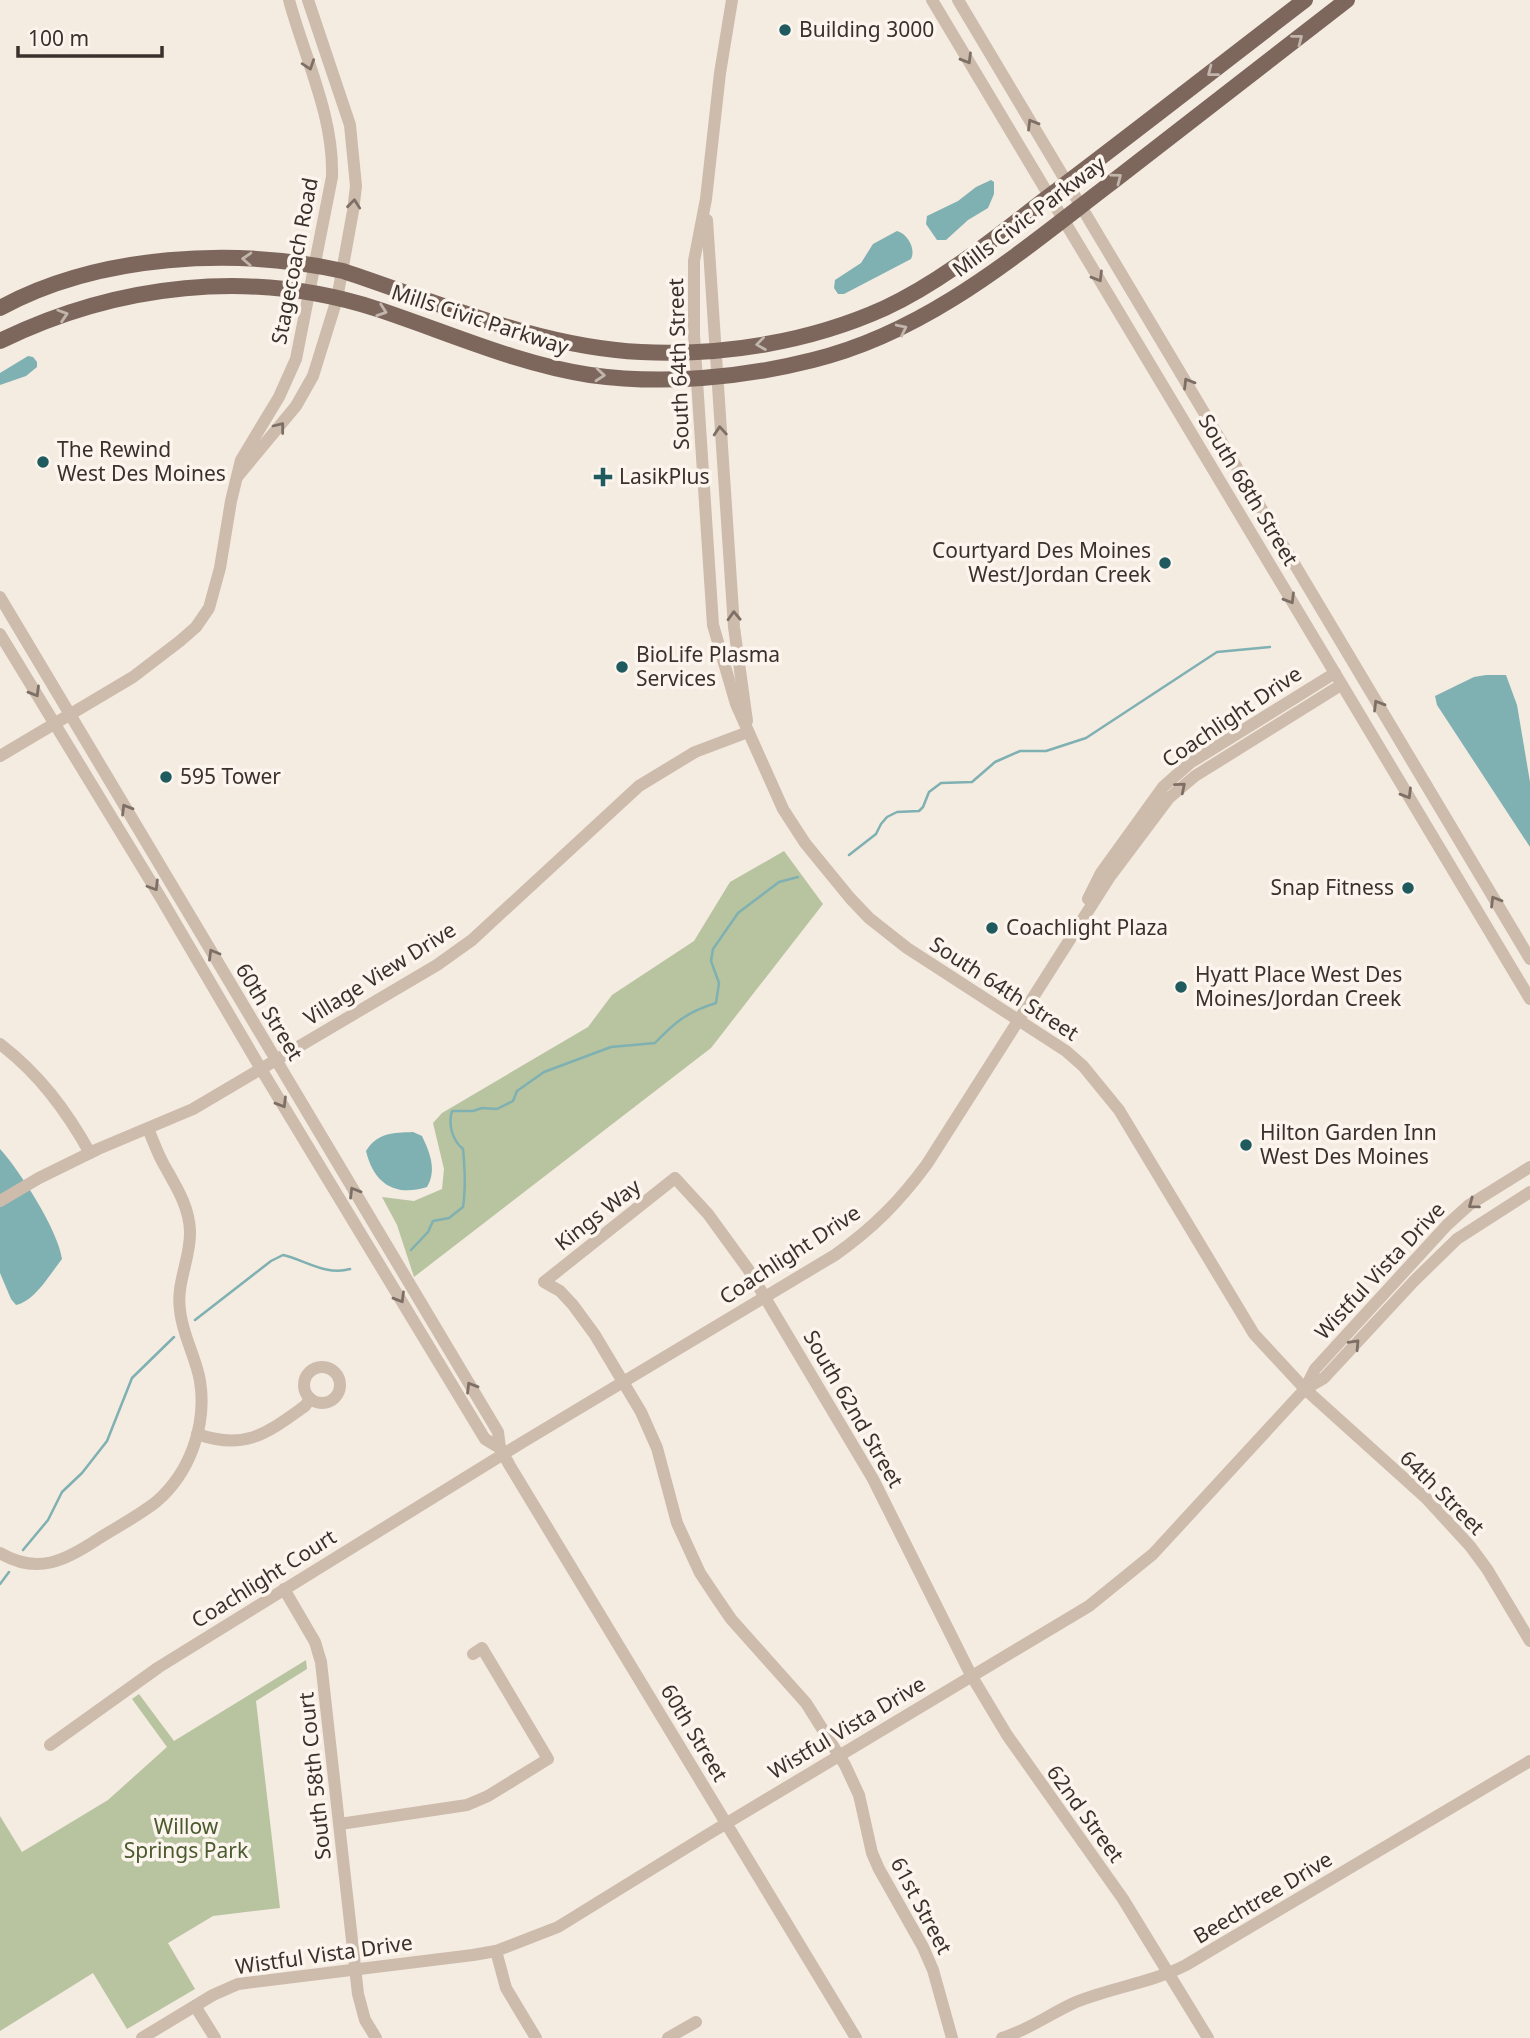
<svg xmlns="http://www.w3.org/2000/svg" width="1530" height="2038" font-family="'Noto Sans',sans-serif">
<rect width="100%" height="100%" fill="#f4ebe1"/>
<g fill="#b8c4a0">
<path d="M784,851L823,904L711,1048L414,1277L397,1225L382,1197L414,1201L442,1189L444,1169L433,1123L442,1113L588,1027L612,995L694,941L730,882Z"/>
<path d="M306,1660L307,1669L256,1701L280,1908L213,1916L168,1943L195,1989L127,2029L93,1973L0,2031V1816L22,1852L108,1800L167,1747L132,1699L139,1694L174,1741Z"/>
</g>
<g fill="#7fb0b2">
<path d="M991,180L994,182V194L988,208L968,220L946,240H937L926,224L927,216L958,201L976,187Z"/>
<path d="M897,231C908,234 916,249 911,259L844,294H838L834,288L835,280L861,263L873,244Z"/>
<path d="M28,356L33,357L37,362V367L26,376L0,385V373Z"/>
<path d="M1486,675H1506L1517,705L1530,782V847L1437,705L1435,696L1474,677Z"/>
<path d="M413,1132L422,1136C430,1153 437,1170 427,1187C395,1197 374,1184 366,1151C378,1132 393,1133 413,1132Z"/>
<path d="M0,1149C20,1171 58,1230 62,1259C50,1274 35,1301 16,1305L11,1299L0,1273Z"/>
</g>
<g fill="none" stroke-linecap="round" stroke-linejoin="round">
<g stroke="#7fb0b2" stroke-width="2.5">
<path d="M849,855L876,834L881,824L887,817L897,812L919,811L923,807L929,792L941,783L972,782L995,762L1020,751H1046L1086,738L1217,652L1270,647"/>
<path d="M411,1250L428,1232L433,1221L449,1218L463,1207C466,1187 465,1169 463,1149C452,1140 448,1124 452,1111H473L482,1108L497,1109L513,1101L517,1091L544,1072L611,1047L655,1043C675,1022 687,1012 716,1003L719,983L711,961L713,949L738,913L779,882L798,877"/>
<path d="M195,1320L271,1261L283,1255C305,1260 326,1276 350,1269"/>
<path d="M23,1550L48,1520L62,1492L82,1473L107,1441L132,1378L174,1337"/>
<path d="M0,1584L9,1572"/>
</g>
<g stroke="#cdbbac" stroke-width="12">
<path d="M732,0L720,73L706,199L694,261V335L713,625L736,704L783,809L805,843L850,898L869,918L907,948L1066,1051L1083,1066L1119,1110L1254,1334L1305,1389L1426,1498L1470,1546L1487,1569L1530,1641"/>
<path d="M932,0L1530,999"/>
<path d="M958,0L1530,959"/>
<path d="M707,220L734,627L747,721"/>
<path d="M238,476L296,406L313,376L337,299L353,211L356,186L350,125L308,0"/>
<path d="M0,597L498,1432L500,1448L510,1466L856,2038"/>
<path d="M0,634L162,900L261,1069L485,1439L500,1448"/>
<path d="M0,756L133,677L180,641L196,627L209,608L220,568L231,501L241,460L279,397L296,359L332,177C334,116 305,59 289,0"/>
<path d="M1088,899L1101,873L1163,787L1190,763L1335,673"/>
<path d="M0,1044C39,1074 66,1110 90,1153"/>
<path d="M0,1201L39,1178L98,1149L193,1109L437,965L472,940L639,786L695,752L748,732"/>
<circle cx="322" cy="1385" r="18"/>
<path d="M1305,1389L1315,1369L1447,1225L1469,1205L1530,1167"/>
<path d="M197,1434C246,1451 267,1433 305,1406L310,1399"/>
<path d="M0,1553C37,1575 65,1561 98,1539C117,1527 138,1516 156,1502C190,1473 207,1425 200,1381C196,1357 182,1334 180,1310C176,1282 191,1258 190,1231C189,1205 175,1185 163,1163C157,1152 153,1140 148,1129"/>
<path d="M284,1589L315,1642L321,1662L358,1994L365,2020L376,2038"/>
<path d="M50,1745L159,1667L523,1442L835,1255C873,1228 899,1202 927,1164L1109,878L1169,798L1195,776L1341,685"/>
<path d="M340,1824L467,1805L488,1796L548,1759L482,1648L473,1654"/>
<path d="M496,1951L506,1988L536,2038"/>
<path d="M195,2006L215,2038"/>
<path d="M142,2038L213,1995L238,1984L473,1955L496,1951L558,1927L707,1835L1089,1606L1153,1554L1305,1389L1324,1378L1414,1281L1457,1239L1530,1192"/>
<path d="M668,2038L696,2022"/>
<path d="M952,2038L933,1970L923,1947L879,1869L872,1853L859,1795L845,1765L806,1703L731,1619L716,1597L700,1573L677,1523L657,1448L641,1412L595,1335L573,1305L560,1291L544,1282L675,1178L708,1214L748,1269L873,1479L971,1675L1007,1735L1123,1899L1208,2038"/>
<path d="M1002,2038C1029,2030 1051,2013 1076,2002C1113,1987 1151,1983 1186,1965L1530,1761"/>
</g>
<g stroke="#7d675c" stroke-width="16">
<path d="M0,308C99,254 235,247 343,271C440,303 538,347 641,352C723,356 810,342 885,308C945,280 998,235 1051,195C1136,131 1220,65 1305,0"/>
<path d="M0,341C117,284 251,268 377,309C447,332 517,364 590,375C663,385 742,378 813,360C928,332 1019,253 1111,183C1190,122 1269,61 1347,0"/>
</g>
</g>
<defs><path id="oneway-chevron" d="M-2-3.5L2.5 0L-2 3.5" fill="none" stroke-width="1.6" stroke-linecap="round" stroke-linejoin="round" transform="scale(1.75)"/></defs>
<g stroke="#c2b5ac">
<use href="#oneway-chevron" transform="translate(1298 39) rotate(-38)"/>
<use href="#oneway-chevron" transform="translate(1212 72) rotate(142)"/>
<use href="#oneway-chevron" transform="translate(1117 178) rotate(-37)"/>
<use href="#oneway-chevron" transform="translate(247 259) rotate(-177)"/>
<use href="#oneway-chevron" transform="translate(382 311) rotate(19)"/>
<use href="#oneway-chevron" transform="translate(63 315) rotate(-18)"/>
<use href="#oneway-chevron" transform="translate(902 329) rotate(-26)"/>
<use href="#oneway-chevron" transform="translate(761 344) rotate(172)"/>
<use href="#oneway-chevron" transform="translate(600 375) rotate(5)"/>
</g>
<g stroke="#7d6f65">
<use href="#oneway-chevron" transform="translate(967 59) rotate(59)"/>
<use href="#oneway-chevron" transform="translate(309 65) rotate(71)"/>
<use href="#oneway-chevron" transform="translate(1032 124) rotate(-121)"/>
<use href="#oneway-chevron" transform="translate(354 204) rotate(-84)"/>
<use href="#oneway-chevron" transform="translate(1098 277) rotate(59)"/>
<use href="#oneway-chevron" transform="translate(1188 383) rotate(-121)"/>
<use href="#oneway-chevron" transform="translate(280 427) rotate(-52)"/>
<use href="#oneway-chevron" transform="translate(720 431) rotate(-94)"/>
<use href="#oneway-chevron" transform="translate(1290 599) rotate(59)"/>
<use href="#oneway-chevron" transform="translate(734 616) rotate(-92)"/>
<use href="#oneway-chevron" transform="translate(35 692) rotate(59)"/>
<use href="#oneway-chevron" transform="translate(1378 705) rotate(-121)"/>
<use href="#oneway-chevron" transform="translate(1181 787) rotate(-40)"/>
<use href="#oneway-chevron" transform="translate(1407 794) rotate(59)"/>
<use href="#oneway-chevron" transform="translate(126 809) rotate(-121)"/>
<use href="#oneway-chevron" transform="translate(154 886) rotate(58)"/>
<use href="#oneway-chevron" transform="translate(1495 901) rotate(-121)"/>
<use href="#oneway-chevron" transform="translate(213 954) rotate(-120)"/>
<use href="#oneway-chevron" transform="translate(282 1103) rotate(59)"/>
<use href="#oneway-chevron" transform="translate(354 1192) rotate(-121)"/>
<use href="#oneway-chevron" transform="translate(1473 1204) rotate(144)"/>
<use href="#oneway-chevron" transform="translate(400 1298) rotate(59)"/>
<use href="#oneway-chevron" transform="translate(1355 1344) rotate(-47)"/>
<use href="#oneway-chevron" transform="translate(471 1387) rotate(-121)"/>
</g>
<g fill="#1f5a5e" stroke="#fbf5ee" stroke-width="2.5">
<circle cx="785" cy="30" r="7"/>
<circle cx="43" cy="462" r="7"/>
<path d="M599.5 466.5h7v7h7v7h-7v7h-7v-7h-7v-7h7z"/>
<circle cx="1165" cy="563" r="7"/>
<circle cx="622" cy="667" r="7"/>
<circle cx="166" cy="777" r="7"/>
<circle cx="1408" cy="888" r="7"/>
<circle cx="992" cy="928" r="7"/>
<circle cx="1181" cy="987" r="7"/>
<circle cx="1246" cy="1145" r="7"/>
</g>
<g text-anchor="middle" stroke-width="7" stroke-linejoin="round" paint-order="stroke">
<g font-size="21" fill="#3b302b" stroke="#fbf5ee" text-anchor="start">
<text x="799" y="37">Building 3000</text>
<text x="57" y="457">The Rewind<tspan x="57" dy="24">West Des Moines</tspan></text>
<text x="619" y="484">LasikPlus</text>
<text x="1151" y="558" text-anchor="end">Courtyard Des Moines<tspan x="1151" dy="24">West/Jordan Creek</tspan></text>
<text x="636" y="662">BioLife Plasma<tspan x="636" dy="24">Services</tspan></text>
<text x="180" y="784">595 Tower</text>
<text x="1394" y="895" text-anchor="end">Snap Fitness</text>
<text x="1006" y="935">Coachlight Plaza</text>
<text x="1195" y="982">Hyatt Place West Des<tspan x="1195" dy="24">Moines/Jordan Creek</tspan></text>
<text x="1260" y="1140">Hilton Garden Inn<tspan x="1260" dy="24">West Des Moines</tspan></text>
</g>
<g font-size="21" fill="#3b302b" stroke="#fbf5ee">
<text transform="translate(1029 217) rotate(-37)" y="7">Mills Civic Parkway</text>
<text transform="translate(295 261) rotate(-79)" y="7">Stagecoach Road</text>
<text transform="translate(480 320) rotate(18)" y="7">Mills Civic Parkway</text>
<text transform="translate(679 364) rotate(-92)" y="7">South 64th Street</text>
<text transform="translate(1248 490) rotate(59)" y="7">South 68th Street</text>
<text transform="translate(1232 717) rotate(-34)" y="7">Coachlight Drive</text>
<text transform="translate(380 974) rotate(-32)" y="7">Village View Drive</text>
<text transform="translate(1004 989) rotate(33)" y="7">South 64th Street</text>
<text transform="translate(269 1012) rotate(59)" y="7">60th Street</text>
<text transform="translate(598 1215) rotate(-38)" y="7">Kings Way</text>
<text transform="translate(790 1255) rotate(-33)" y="7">Coachlight Drive</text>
<text transform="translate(1380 1271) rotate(-47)" y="7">Wistful Vista Drive</text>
<text transform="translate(853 1409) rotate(60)" y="7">South 62nd Street</text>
<text transform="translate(1442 1493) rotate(45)" y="7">64th Street</text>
<text transform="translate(264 1579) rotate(-32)" y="7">Coachlight Court</text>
<text transform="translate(847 1728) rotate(-31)" y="7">Wistful Vista Drive</text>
<text transform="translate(694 1733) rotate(59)" y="7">60th Street</text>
<text transform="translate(315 1776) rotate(-96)" y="7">South 58th Court</text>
<text transform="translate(1085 1814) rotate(54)" y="7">62nd Street</text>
<text transform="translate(1263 1898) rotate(-31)" y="7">Beechtree Drive</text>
<text transform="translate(921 1906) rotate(62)" y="7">61st Street</text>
<text transform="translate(324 1955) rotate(-8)" y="7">Wistful Vista Drive</text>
</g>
<g font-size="21" fill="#4a5a2e" stroke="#fbf5ee">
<text x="186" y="1834">Willow<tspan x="186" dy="24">Springs Park</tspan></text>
</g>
</g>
<path d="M18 46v10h144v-10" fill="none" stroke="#3b302b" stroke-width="3.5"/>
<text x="28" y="46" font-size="21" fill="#3b302b" stroke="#fbf5ee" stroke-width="5" paint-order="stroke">100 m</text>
</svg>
